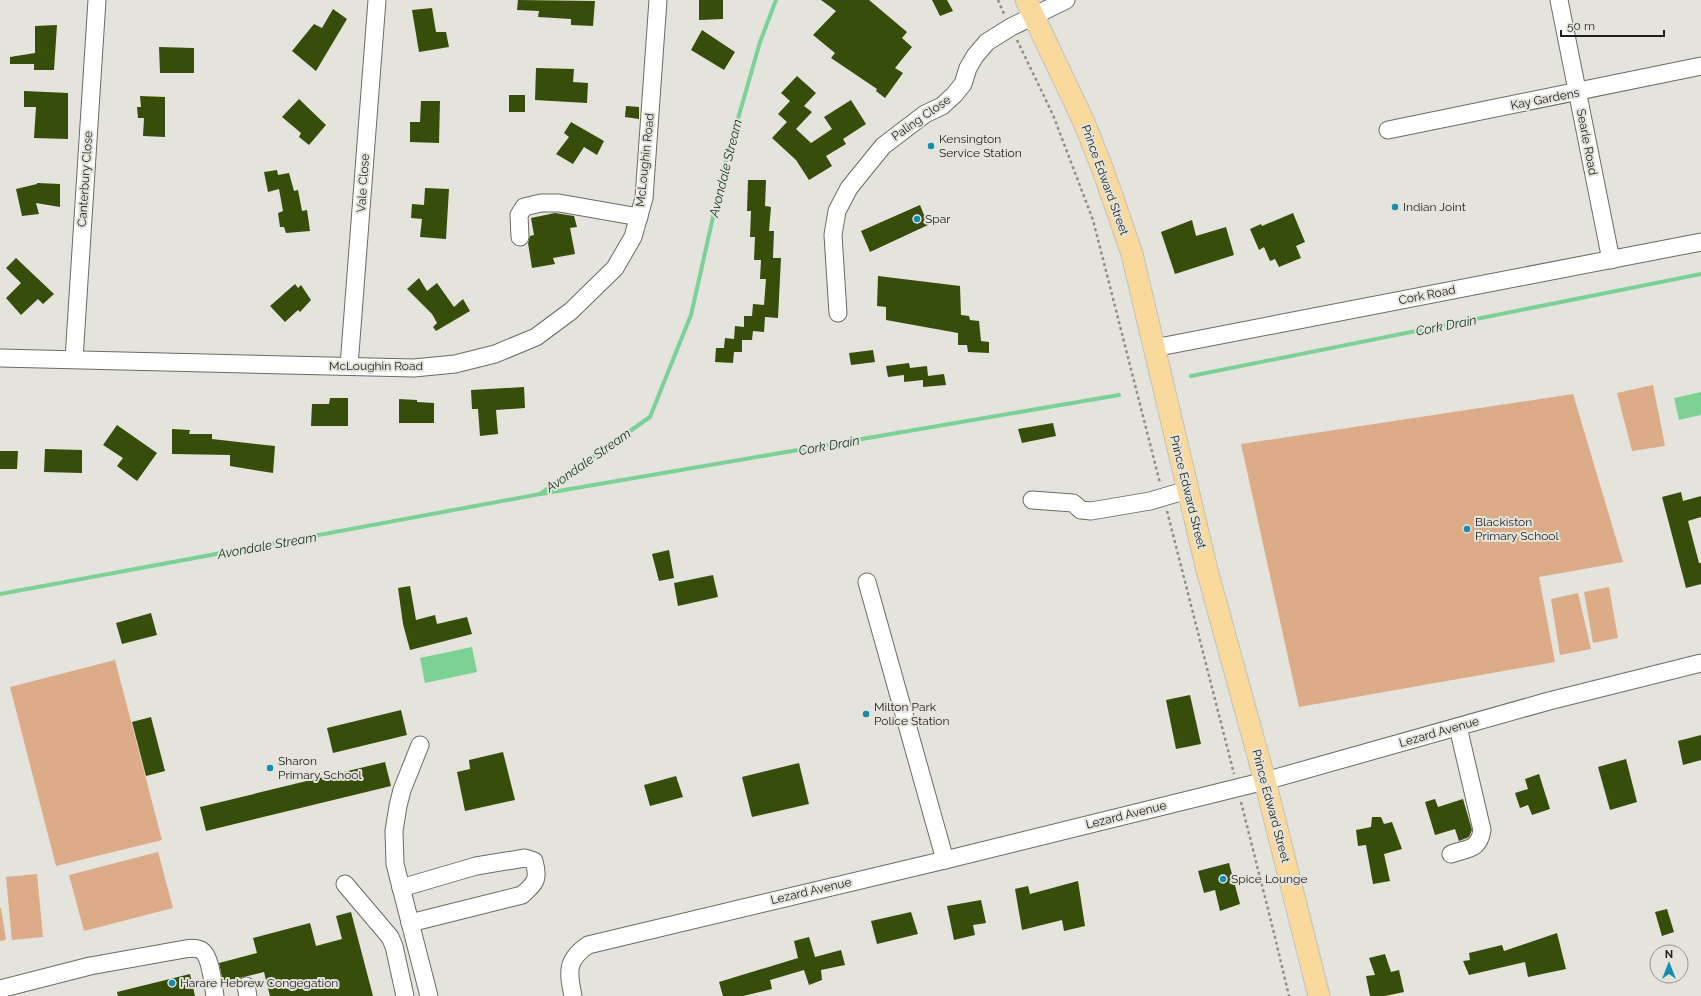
<svg xmlns="http://www.w3.org/2000/svg" width="1701" height="996" font-family="Raleway,sans-serif">
<rect width="100%" height="100%" fill="#e4e4dc"/>
<g fill="#dcab88">
<path d="M1653,385L1665,446L1632,451L1617,393Z"/>
<path d="M1573,394L1623,562L1539,577L1555,662L1299,707L1241,444Z"/>
<path d="M1609,587L1618,638L1593,643L1584,592Z"/>
<path d="M1578,593L1591,649L1560,655L1551,599Z"/>
<path d="M115,660L162,840L56,866L10,687Z"/>
<path d="M158,852L173,908L84,931L69,875Z"/>
<path d="M37,874L43,937L12,940L6,877Z"/>
<path d="M0,908H1L6,940L0,941Z"/>
</g>
<g fill="#7cd195">
<path d="M1701,392V415L1679,420L1674,398Z"/>
<path d="M472,647L477,672L425,683L420,658Z"/>
</g>
<g fill="none" stroke-linecap="round" stroke-linejoin="round">
<g stroke="#7cd195" stroke-width="4">
<path d="M1191,376L1701,274"/>
<path d="M541,494L1119,395"/>
<path d="M0,594L540,494L650,417L691,315L725,164L760,42L776,0"/>
</g>
</g>
<g fill="#364e0a">
<path d="M518,0L595,1L593,26L571,25V19L538,17L539,11L517,10Z"/>
<path d="M699,0H723V19L699,20Z"/>
<path d="M821,0H869L907,32L902,38L912,47L895,68L903,73L885,98L876,91L877,89L831,58L835,53L813,35L836,11Z"/>
<path d="M932,0H947L953,11L940,16Z"/>
<path d="M432,8L436,32H446L449,47L419,52L412,10Z"/>
<path d="M333,9L347,19L316,71L292,51L314,24L322,28Z"/>
<path d="M57,25L54,70H34V64H10V57L35,53V26Z"/>
<path d="M702,30L735,52L724,70L691,50Z"/>
<path d="M159,47L194,48V73H160Z"/>
<path d="M536,68L574,69L573,82L588,83L587,103L535,100Z"/>
<path d="M797,76L816,93L804,106L812,112L796,129L811,143L832,129L824,117L851,100L866,124L843,139L846,144L826,156L832,166L809,180L796,160L772,138L787,122L778,114L790,101L781,93Z"/>
<path d="M24,91L68,93V139L34,138L36,107H24Z"/>
<rect x="509" y="95" width="16" height="17"/>
<path d="M140,96L165,97V137L143,136L144,118H138L137,107H141Z"/>
<path d="M299,99L326,125L309,145L299,137L301,133L282,117Z"/>
<path d="M421,101H440L439,143L410,142V122H420Z"/>
<path d="M626,106L639,107V119L625,117Z"/>
<path d="M571,122L604,141L597,155L584,147L573,164L556,154L569,137L564,133Z"/>
<path d="M277,170L278,175L289,173L294,191L298,190L302,211L307,210L310,231L286,233L284,227H280L278,213L283,211L279,189L268,192L264,172Z"/>
<path d="M748,180H766L765,206L771,207L769,231H774L773,258H781L778,318L765,317L764,332L753,331L752,340H742V352H734L733,363L715,362L716,348H724L725,338L734,339L735,326L744,327V316H752L753,304L764,305L766,279H760L761,260H754L755,237H750L751,211H747Z"/>
<path d="M37,183L60,184V207L36,203L39,214L22,216L16,189L37,184Z"/>
<path d="M425,188L449,189L446,239L420,237L422,219L411,218L412,204L424,205Z"/>
<path d="M920,205L928,225L870,252L861,231Z"/>
<path d="M555,213L574,216L577,227L570,228L575,254L553,258L555,264L532,268L528,243L530,236L534,235L531,218Z"/>
<path d="M1293,213L1305,242L1296,246L1301,258L1279,267L1275,259L1270,261L1264,247L1259,250L1250,229L1261,224L1262,226Z"/>
<path d="M1192,220L1196,236L1226,227L1234,255L1175,274L1161,232Z"/>
<path d="M16,258L54,294L43,304L38,299L21,315L6,298L21,283L6,268Z"/>
<path d="M878,276L960,286L961,315L969,316L970,320L979,321L981,341L989,342V353L968,352L967,345H958V333L886,320V307L877,306Z"/>
<path d="M419,278L427,291L437,283L454,307L463,299L470,311L436,331L433,327L437,323L432,314L407,289Z"/>
<path d="M295,284L298,288L301,285L311,300L300,312L298,310L285,322L270,306Z"/>
<path d="M873,350L875,362L851,365L849,353Z"/>
<path d="M909,363L910,368L927,366L928,376L944,374L946,385L923,387V380L904,382V375L888,377L886,366Z"/>
<path d="M524,387L525,408L496,410L498,434L480,436L478,409H472L471,390Z"/>
<path d="M330,398H348V426H311L312,404H329Z"/>
<path d="M399,399L417,400V402L434,403V423H399Z"/>
<path d="M1053,423L1056,436L1022,443L1018,429Z"/>
<path d="M117,425L157,453L137,481L117,466L123,458L103,445Z"/>
<path d="M172,429L190,430L189,434H212V439L275,446L273,473L230,466V455L172,454Z"/>
<path d="M45,449L82,450V473L44,472Z"/>
<path d="M0,451H18L17,469H0Z"/>
<path d="M1681,492L1683,501L1701,496V517L1688,521L1699,563H1701V584L1686,588L1662,497Z"/>
<path d="M669,550L674,578L659,581L652,554Z"/>
<path d="M713,575L718,597L678,606L674,583Z"/>
<path d="M410,586L416,620L435,615L437,624L467,617L472,634L410,650L403,624L398,588Z"/>
<path d="M151,613L157,635L122,644L116,623Z"/>
<path d="M1190,695L1201,744L1176,749L1166,700Z"/>
<path d="M401,710L407,735L333,753L327,728Z"/>
<path d="M151,717L165,771L146,776L132,722Z"/>
<path d="M1701,735V760L1683,765L1678,741Z"/>
<path d="M503,752L515,800L465,811L457,772L470,769L469,760Z"/>
<path d="M1626,759L1637,802L1610,810L1598,767Z"/>
<path d="M385,762L391,786L206,831L200,807Z"/>
<path d="M799,763L809,804L752,817L742,777Z"/>
<path d="M1539,774L1550,809L1532,815L1528,805L1520,808L1515,793L1528,789L1525,779Z"/>
<path d="M676,776L683,797L650,806L644,785Z"/>
<path d="M1435,799L1438,807L1463,799L1472,830L1469,837L1459,841L1455,829L1435,835L1425,802Z"/>
<path d="M1372,817H1381L1384,824L1392,822L1402,849L1384,854L1390,881L1373,884L1366,845L1358,846L1356,830L1371,827Z"/>
<path d="M1229,863L1240,904L1220,911L1215,890L1204,893L1198,871Z"/>
<path d="M1078,881L1085,926L1064,931L1062,920L1022,930L1015,889L1028,886L1030,894Z"/>
<path d="M981,900L986,923L973,925L975,935L954,940L947,906Z"/>
<path d="M1667,909L1674,932L1662,936L1655,912Z"/>
<path d="M351,912L373,996H270L264,972L223,982L219,963L257,953L253,938L310,923L316,946L342,939L336,916Z"/>
<path d="M911,912L918,934L877,944L871,921Z"/>
<path d="M1557,933L1566,969L1528,977L1525,962L1469,975L1463,961L1470,960L1469,953L1502,945L1504,951Z"/>
<path d="M809,937L815,957L841,950L845,965L821,970L822,980L809,985L804,970L770,980L772,989L743,996H723L719,982L798,958L794,941Z"/>
<path d="M1385,954L1391,972L1399,970L1404,992L1385,996H1370L1366,976L1375,975L1369,958Z"/>
<path d="M190,974L195,996H118L117,992Z"/>
</g>
<g fill="none" stroke-linecap="round" stroke-linejoin="round">
<defs>
<g id="minor">
<path d="M1559,0L1611,260"/>
<path d="M1388,130L1701,66"/>
<path d="M520,237L519,215L524,207L541,203H559L639,217"/>
<path d="M838,313L833,235L837,211L849,188L883,146L925,114L942,106L954,95L963,84L968,68L975,56L987,42L1011,27L1066,0"/>
<path d="M1154,348L1701,242"/>
<path d="M0,358L414,368L455,364L495,354L536,337L571,311L615,268L633,237L644,198L658,0"/>
<path d="M74,359L97,0"/>
<path d="M349,366L377,0"/>
<path d="M1032,500L1073,503L1081,510L1091,511L1150,501L1187,490"/>
<path d="M867,582L945,860"/>
<path d="M420,745L402,790L398,806L394,831L395,864L429,996"/>
<path d="M1451,854C1468,848 1479,850 1482,830L1458,727"/>
<path d="M345,884L390,937L394,946L405,996"/>
<path d="M401,888L476,866L525,858L534,861C539,879 536,883 522,895L410,923"/>
<path d="M246,986L248,996"/>
<path d="M0,989L90,966L185,949C190,948 197,948 201,950C211,956 213,985 215,996"/>
<path d="M573,996C568,972 566,960 588,945L945,860L1265,781L1549,701L1701,663"/>
</g>
<path id="major" d="M1026,0L1083,120L1103,170L1132,254L1207,570L1265,781L1319,996"/>
</defs>
<use href="#minor" stroke="#6b6b64" stroke-width="19"/>
<use href="#major" stroke="#c0c0bf" stroke-width="23"/>
<g stroke="#8f8f89" stroke-width="2.5" stroke-dasharray="3 3" stroke-linecap="butt">
<path d="M998,0L1004,14"/>
<path d="M1017,40L1053,115L1093,220L1160,483"/>
<path d="M1167,511L1234,774"/>
<path d="M1241,802L1274,933L1289,996"/>
</g>
<use href="#minor" stroke="#fff" stroke-width="17"/>
<use href="#major" stroke="#fad99d" stroke-width="21"/>
</g>
<g fill="#158daf" stroke="#e4e4dc" stroke-width="1.5">
<circle cx="931" cy="146" r="4"/>
<circle cx="1395" cy="207" r="4"/>
<circle cx="917" cy="219" r="4"/>
<circle cx="1467" cy="529" r="4"/>
<circle cx="866" cy="714" r="4"/>
<circle cx="270" cy="768" r="4"/>
<circle cx="1223" cy="879" r="4"/>
<circle cx="172" cy="983" r="4"/>
</g>
<g text-anchor="middle" stroke-width="4" stroke-linejoin="round" paint-order="stroke">
<g font-size="12" fill="#1e1d1b" stroke="#e4e4dc">
<text transform="translate(1545 99) rotate(-11)" y="4">Kay Gardens</text>
<text transform="translate(921 118) rotate(-35)" y="4">Paling Close</text>
<text transform="translate(1587 142) rotate(79)" y="4">Searle Road</text>
<text transform="translate(645 160) rotate(-84)" y="4">McLoughin Road</text>
<text transform="translate(85 179) rotate(-86)" y="4">Canterbury Close</text>
<text transform="translate(1105 180) rotate(70)" y="4">Prince Edward Street</text>
<text transform="translate(363 183) rotate(-86)" y="4">Vale Close</text>
<text transform="translate(1427 295) rotate(-11)" y="4">Cork Road</text>
<text x="376" y="370">McLoughin Road</text>
<text transform="translate(1188 492) rotate(76)" y="4">Prince Edward Street</text>
<text transform="translate(1439 732) rotate(-16)" y="4">Lezard Avenue</text>
<text transform="translate(1271 806) rotate(75)" y="4">Prince Edward Street</text>
<text transform="translate(1126 815) rotate(-14)" y="4">Lezard Avenue</text>
<text transform="translate(811 891) rotate(-13)" y="4">Lezard Avenue</text>
</g>
<g font-size="12" fill="#1e1d1b" stroke="#e4e4dc" text-anchor="start">
<text x="939" y="143">Kensington<tspan x="939" dy="14">Service Station</tspan></text>
<text x="1403" y="211">Indian Joint</text>
<text x="925" y="223">Spar</text>
<text x="1475" y="526">Blackiston<tspan x="1475" dy="14">Primary School</tspan></text>
<text x="874" y="711">Milton Park<tspan x="874" dy="14">Police Station</tspan></text>
<text x="278" y="765">Sharon<tspan x="278" dy="14">Primary School</tspan></text>
<text x="1231" y="883">Spice Lounge</text>
<text x="180" y="987">Harare Hebrew Congegation</text>
</g>
<g font-size="13" font-style="italic" fill="#11351d" stroke="#e4e4dc">
<text transform="translate(725 168) rotate(-76)" y="5">Avondale Stream</text>
<text transform="translate(1446 325) rotate(-11)" y="5">Cork Drain</text>
<text transform="translate(829 445) rotate(-10)" y="5">Cork Drain</text>
<text transform="translate(588 460) rotate(-35)" y="5">Avondale Stream</text>
<text transform="translate(267 545) rotate(-10)" y="5">Avondale Stream</text>
</g>
</g>
<g transform="translate(1669 964)"><circle r="19" fill="#e4e4dc" stroke="#95948f"/>
<path d="M0-3L7 15L0 10L-7 15Z" fill="#158daf"/>
<text y="-6" font-size="11" font-weight="bold" text-anchor="middle" fill="#1e1d1b">N</text>
</g>
<path d="M1561 30v6h103v-6" fill="none" stroke="#1e1d1b" stroke-width="2"/>
<text x="1567" y="30" font-size="12" fill="#1e1d1b" stroke="#e4e4dc" stroke-width="3" paint-order="stroke">50 m</text>
</svg>
